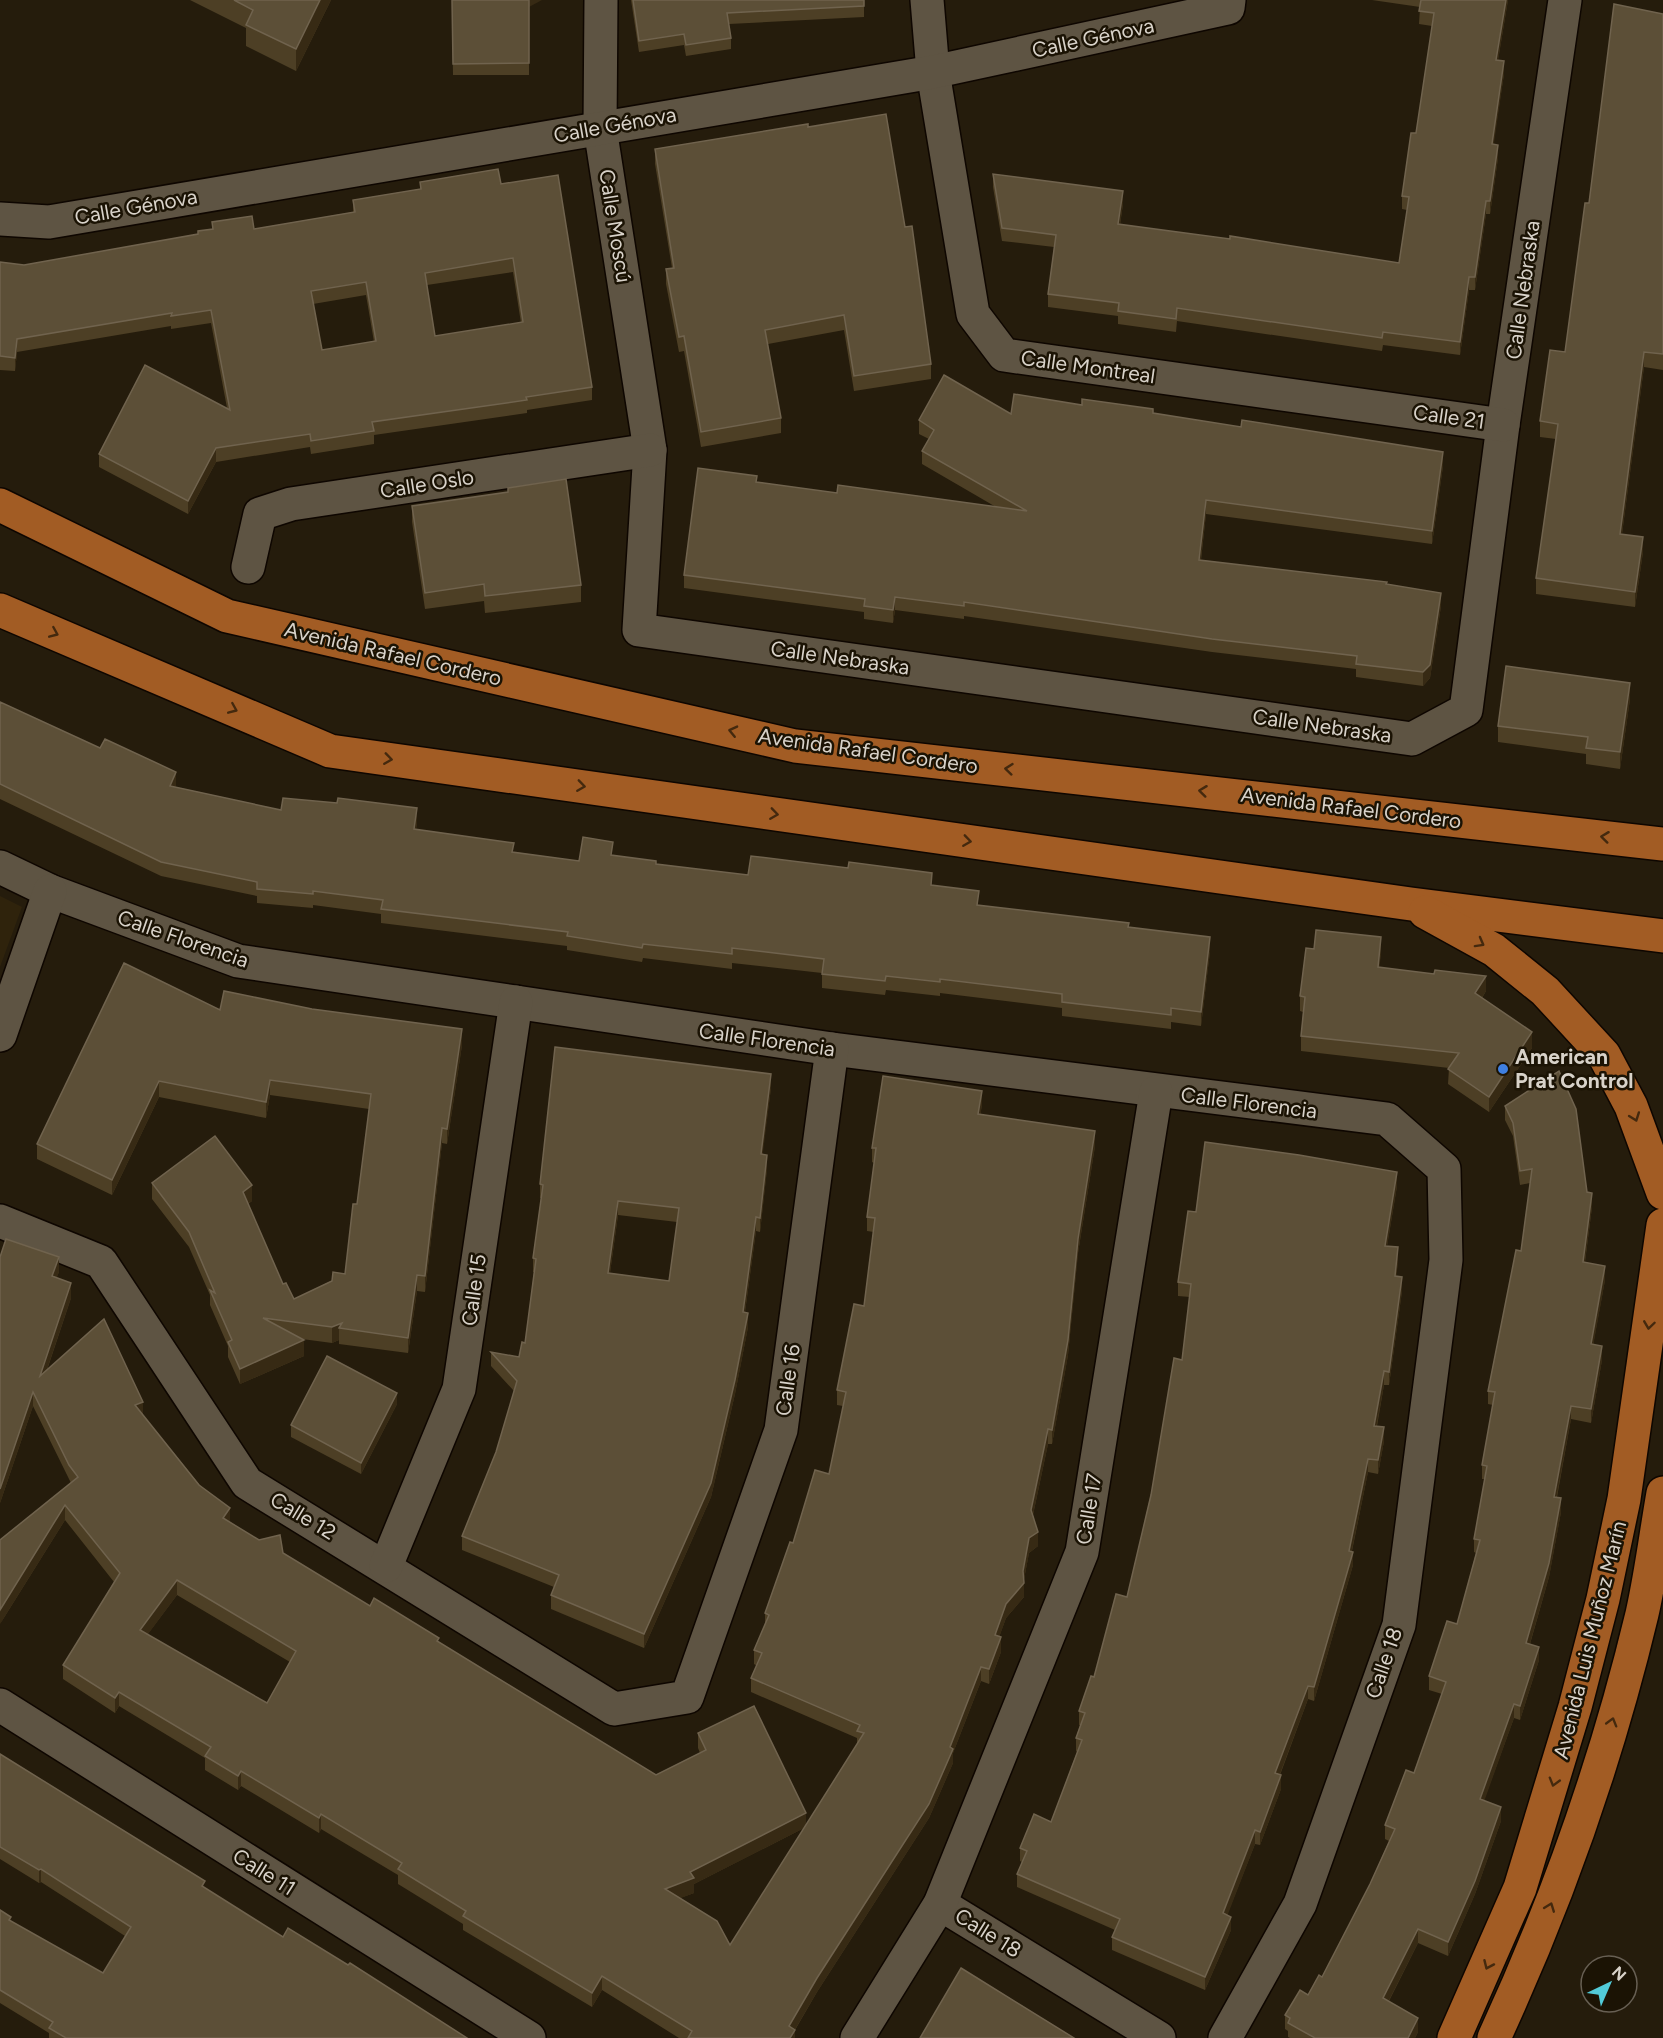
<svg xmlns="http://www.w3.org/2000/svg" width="1663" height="2038" font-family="Figtree,sans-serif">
<rect width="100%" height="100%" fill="#251c0c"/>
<path fill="#2f230c" d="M0,896L22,907L0,967Z"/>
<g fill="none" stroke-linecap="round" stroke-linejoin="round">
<defs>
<g id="minor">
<path d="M601,0L600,128L650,450L639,630L1412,739L1466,710L1503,425L1565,0"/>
<path d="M927,0L933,72L973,314L1004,355L1503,425"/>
<path d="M0,219L49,222L933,72L1228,8L1229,0"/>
<path d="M248,567L260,514L291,504L650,450"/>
<path d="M0,867L50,891L238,961L832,1049L1387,1119L1444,1169L1446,1260L1399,1625L1300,1904L1225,2038"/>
<path d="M0,1035L50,891"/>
<path d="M0,1221L101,1262L247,1483L614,1709L687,1697L781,1430L832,1049"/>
<path d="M386,1566L459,1389L516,1002"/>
<path d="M0,1705L529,2038"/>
<path d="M940,1904L1159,2038"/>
<path d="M857,2038L940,1904L1082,1552L1156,1092"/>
</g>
<g id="major">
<path d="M0,505L227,616L795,746L1663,844"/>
<path d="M0,610L330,751L1411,904L1663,936"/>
<path d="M1425,912L1494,950L1545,991L1604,1055L1631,1106L1663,1193"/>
<path d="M1454,2038L1520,1888L1575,1707L1603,1599L1624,1499L1663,1225"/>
<path d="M1494,2038C1557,1902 1607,1760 1642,1614C1651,1574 1656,1533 1663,1493"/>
</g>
</defs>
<use href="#minor" stroke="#0e0600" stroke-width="36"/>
<use href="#major" stroke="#0e0600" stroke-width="36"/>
<use href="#minor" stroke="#5e5443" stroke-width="33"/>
<use href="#major" stroke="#a25c24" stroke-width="33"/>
</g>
<g fill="#4d3f25" fill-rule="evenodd">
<path d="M190,0H331L296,71L246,46V28Z"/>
<path d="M452,0L529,7V75H453Z"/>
<path d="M631,0H864V17L729,24L731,38V49L686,56L684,45L639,52Z"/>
<path d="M1372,0H1508L1498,60L1504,74L1493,145L1498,158L1490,214H1486L1475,290H1469L1460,355L1383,345L1382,351L1177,321L1176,332L1118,324V316L1048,307V294L1054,247L1002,241L993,187V174L1123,204L1120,225L1399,263L1407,210L1402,209V196L1416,133L1432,26L1419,24L1420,7Z"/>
<path d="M1663,14V370L1644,367L1622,534L1643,552L1635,607L1536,594V578L1556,439L1540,437V421L1565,352L1589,203Z"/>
<path d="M808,127L905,227L931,364V379L854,391L844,330L768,344L781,418V433L701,447L684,351L679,352L666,284V269L672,268L655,164V149Z"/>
<path d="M420,182L501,184L592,387V400L527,410V413L374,435V444L311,454L310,447L216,462L188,514L99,467V454L227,408L211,323L171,329V326L17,352L15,371L0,370V262L24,265L198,234L212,229V222L254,229L353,212V200L420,189ZM513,272L521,323L435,336L427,285ZM366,295L374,342L322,350L313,304Z"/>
<path d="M1082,405L1153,413L1443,466L1432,544L1206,514L1201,560L1387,584L1441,606L1430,678L1423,686L1356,677V669L1212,652L964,616V619L895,610L893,623L864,619V612L684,588V575L757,482L837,493L996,507L922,464V451L929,439L919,434V420L1011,414Z"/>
<path d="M508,488L581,585V602L485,613L484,601L425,609L412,522V506L508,492Z"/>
<path d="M1630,699L1620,769L1586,764V754L1498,742V726Z"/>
<path d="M0,702L176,787L281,810L417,823L416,829L514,852L579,861L613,855L656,865L748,875L932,886L979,905L1129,927L1210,951L1201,1026L1171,1022V1029L1062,1016V1008L940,993V996L886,990L885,995L822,988V973L732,963V969L643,958L642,962L567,950V946L381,923V914L313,905V908L257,903V896L161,876L0,799Z"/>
<path d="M1314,949L1381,953L1379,967L1486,991L1482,998L1532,1048L1489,1112L1448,1084L1449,1068L1301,1051V1036L1303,1012L1300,1011V996Z"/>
<path d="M220,1010L462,1045L447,1144L442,1143L425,1292L417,1291L408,1353L339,1344V1340L332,1343L302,1339L304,1356L240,1384L228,1357V1346L210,1305V1295L189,1247L152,1199V1183L252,1201L248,1204L283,1284L294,1299L345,1274L357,1204L369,1109L270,1095L266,1118L159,1097L112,1195L37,1159V1144Z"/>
<path d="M771,1088L762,1154L767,1169L760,1232L756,1231L745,1312L748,1327L735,1394L711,1497L644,1648L551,1609V1595L554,1587L462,1550V1536L496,1452L514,1391L491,1366V1352L519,1357L525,1343L534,1272H533V1258L541,1198H540V1184ZM618,1215L677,1222L669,1281L610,1273Z"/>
<path d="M982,1105L980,1115L1095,1146L1078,1253L1068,1355L1052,1444H1048L1033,1515L1038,1546L1029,1553L1024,1579V1597L1006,1618L999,1637L1001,1652L989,1684L981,1681L953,1753V1763L929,1818L817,1992L795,2030V2038H679L602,1990L592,2007L463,1930V1924L398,1884V1875L321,1829L319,1833L241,1786L238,1790L205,1770V1758L119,1706L115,1713L63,1679V1665L114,1582L65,1520L0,1624L71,1483L69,1479L33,1406L0,1503V1257L59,1272L56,1278L71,1298L47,1370L143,1415L230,1522L259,1540L283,1553L370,1606L439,1642L656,1775L700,1753L698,1748V1733L806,1825L857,1744V1738L751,1692V1678L757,1666L754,1664V1650L765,1624V1613L793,1543L829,1474L843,1406L837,1405V1390L864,1306L874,1232L867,1231V1217L874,1163L872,1162V1148ZM177,1595L290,1662L267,1703L147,1635ZM804,1828L730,1945L680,1898L694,1893V1884Z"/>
<path d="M1505,1106L1587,1192L1592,1207L1585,1262L1605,1280L1593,1345L1602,1360L1591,1423L1571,1419L1557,1497L1561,1512L1549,1577L1530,1644L1539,1660L1520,1720L1514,1718L1484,1800L1501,1821L1475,1894L1448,1956L1418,1943L1389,2001L1418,2032L1415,2038H1290L1288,2037V2031L1285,2029V2015L1308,1995L1322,1977L1370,1884L1389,1841L1385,1839V1825L1414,1773L1442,1694L1429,1690V1676L1457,1624L1476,1553L1474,1552V1539L1485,1479H1482V1465L1493,1405L1488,1404V1391L1521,1251L1530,1183L1520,1185L1513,1136L1505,1120Z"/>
<path d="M1397,1186L1387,1246L1398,1261L1396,1277L1402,1291L1389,1385H1384L1377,1426L1384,1441L1378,1474L1368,1472L1352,1551L1353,1565L1314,1701L1308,1699L1280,1775L1281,1789L1260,1845L1255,1844L1227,1915L1231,1930L1205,1990L1112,1950V1937L1115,1930L1017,1887V1874L1022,1862L1020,1861V1848L1051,1822L1077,1752L1076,1751V1738L1080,1725H1079V1711L1127,1597L1182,1360L1190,1297L1178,1296V1282L1196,1212Z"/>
<path d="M397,1404L361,1474L291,1437V1425Z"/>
<path d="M0,1754L205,1888L283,1937L467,2038H49V2033L0,2003V1910L11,1922L103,1973L125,1936L41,1882L39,1883L0,1859Z"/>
</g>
<g fill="#372a14">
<path d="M320,0H331L296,71V49Z"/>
<path d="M529,0H542L529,7Z"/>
<path d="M1506,0H1508L1496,73V60Z"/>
<path d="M1504,61V74L1492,157V144Z"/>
<path d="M1498,145V158L1490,214V201Z"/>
<path d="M1123,191V204L1118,237V224Z"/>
<path d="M1486,201V214L1475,290V277Z"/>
<path d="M1469,277V290L1460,355V342Z"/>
<path d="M17,339V352L15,371V358Z"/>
<path d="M1644,352V367L1620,549V534Z"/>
<path d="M216,448V462L188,514V501Z"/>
<path d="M1443,452V466L1432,544V531Z"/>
<path d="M1206,500V514L1199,573V560Z"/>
<path d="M1643,537V552L1635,607V592Z"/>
<path d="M1441,593V606L1430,678L1423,686V672Z"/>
<path d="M895,597V610L893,623V610Z"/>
<path d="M1630,683V699L1620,769V752Z"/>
<path d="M176,772V787L170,786Z"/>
<path d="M417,808V823L414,843V829Z"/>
<path d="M1210,937V951L1201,1026V1012Z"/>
<path d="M1381,937V953L1378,982V967Z"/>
<path d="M1486,976V991L1475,1008V993Z"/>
<path d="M462,1029V1045L447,1144V1129Z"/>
<path d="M1532,1032V1048L1489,1112V1097Z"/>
<path d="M771,1074V1088L761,1168V1154Z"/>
<path d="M270,1080V1095L266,1118V1102Z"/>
<path d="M159,1081V1097L112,1195V1180Z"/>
<path d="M982,1091V1105L978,1129V1114Z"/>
<path d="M442,1128V1143L425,1292V1276Z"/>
<path d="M1095,1131V1146L1078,1253L1068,1355L1052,1444V1430L1078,1239Z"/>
<path d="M767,1155V1169L760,1232V1218Z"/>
<path d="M1397,1172V1186L1385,1259V1246Z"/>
<path d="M252,1185V1201L243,1207V1192Z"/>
<path d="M1592,1193V1207L1583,1276V1262Z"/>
<path d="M618,1201V1215L608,1287V1273Z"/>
<path d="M756,1217V1231L743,1326V1312Z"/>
<path d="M1398,1247V1261L1395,1290V1276Z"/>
<path d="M59,1257V1272L52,1291V1276Z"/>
<path d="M1605,1266V1280L1591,1358V1344Z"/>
<path d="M417,1275V1291L408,1353V1338Z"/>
<path d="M1402,1277V1291L1389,1385V1372Z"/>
<path d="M71,1283V1298L40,1390V1376Z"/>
<path d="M748,1313V1327L735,1394L711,1497L644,1648V1634Z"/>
<path d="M342,1323L339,1328V1340L332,1343V1327Z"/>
<path d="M304,1340V1356L240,1384V1369Z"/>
<path d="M1602,1346V1360L1591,1423V1409Z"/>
<path d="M1384,1371V1385L1374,1439V1426Z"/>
<path d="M33,1392V1406L0,1503V1489Z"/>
<path d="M397,1393V1404L361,1474V1463Z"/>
<path d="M143,1402V1416L135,1405Z"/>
<path d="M1571,1406V1419L1554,1510V1497Z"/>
<path d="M1384,1427V1441L1378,1474V1460Z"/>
<path d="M1048,1429V1444L1031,1524V1510Z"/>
<path d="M1368,1459V1472L1349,1564V1551Z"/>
<path d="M1561,1498V1512L1549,1577L1526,1657V1643Z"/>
<path d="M65,1505V1520L0,1624V1610Z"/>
<path d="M230,1508V1523L223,1518Z"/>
<path d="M1038,1532V1546L1029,1553L1023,1585L1024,1583V1597L1006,1618L995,1649V1635L1029,1538Z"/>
<path d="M1353,1552V1565L1314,1701V1687Z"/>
<path d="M177,1580V1595L140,1645V1630Z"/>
<path d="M1001,1637V1652L989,1684V1669Z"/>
<path d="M1539,1647V1660L1520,1720V1706Z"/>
<path d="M981,1667V1681L953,1753V1763L929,1818L817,1992L790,2038L789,2026L950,1747Z"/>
<path d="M1308,1686V1699L1275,1787V1773Z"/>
<path d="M119,1692V1706L115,1713V1698Z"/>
<path d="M1514,1704V1718L1480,1813V1799Z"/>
<path d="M241,1771V1786L238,1790V1776Z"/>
<path d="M1281,1775V1789L1260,1845V1832Z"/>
<path d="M1501,1807V1821L1475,1894L1448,1956V1942Z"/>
<path d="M806,1813V1827L694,1884V1893L665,1904V1889L690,1872Z"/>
<path d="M321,1814V1829L319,1833V1818Z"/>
<path d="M1255,1830V1844L1223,1927V1913Z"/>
<path d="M41,1869V1882L39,1883V1870Z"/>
<path d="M1231,1917V1930L1205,1990V1977Z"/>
<path d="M1418,1929V1943L1383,2012V1998Z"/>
<path d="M602,1976V1990L592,2007V1993Z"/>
<path d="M1418,2018V2032L1415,2038H1408Z"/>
<path d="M795,2030V2038H790Z"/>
</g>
<g fill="#5c4f37" stroke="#70634e" stroke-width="1.5" fill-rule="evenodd">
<path d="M234,0H320L296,49L246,25L253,10Z"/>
<path d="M452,0H529V63L453,64Z"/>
<path d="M633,0H864V6L727,13L731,38L686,45L684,34L639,41Z"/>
<path d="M1421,0H1506L1496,60L1504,61L1492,144L1498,145L1490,201H1486L1475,277H1469L1460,342L1383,332L1382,338L1177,308L1176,319L1118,311L1119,303L1048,294L1056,235L1002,228L993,174L1123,191L1118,224L1230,239V236L1399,263L1409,197L1402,196L1411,133H1416L1434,13L1419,11Z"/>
<path d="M1614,4L1663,14V354L1644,352L1620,534L1643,537L1635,592L1536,578L1558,424L1540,421L1550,350L1565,352L1585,203H1589Z"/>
<path d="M886,114L905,227L912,226L931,364L854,376L844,315L765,330L781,418L701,432L684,336L679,337L666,269L674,268L655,149L808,124V127Z"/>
<path d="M498,169L501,184L558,175L592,387L526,397L527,400L372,422L374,431L311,441L310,434L216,448L188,501L99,454L145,365L230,410L211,310L171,316L172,313L17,339L15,358L0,356V262L24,265L198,234V231L213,229L212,222L252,216L254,229L355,212L353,200L421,189L420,182ZM513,258L523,322L435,336L425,273ZM366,282L376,341L322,350L311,291Z"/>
<path d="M944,375L1011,414L1014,394L1082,405V399L1153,409V413L1241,427L1242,420L1443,452L1432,531L1206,500L1199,560L1387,582L1386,584L1441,593L1430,665L1423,672L1356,664L1357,656L1212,639L964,602V606L895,597L893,610L864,606L865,599L684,575L698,468L757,476L756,482L837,493L838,485L1027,511L922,451L934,430L919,420Z"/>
<path d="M566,479L581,585L485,596L484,584L425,593L412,506L508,492V488Z"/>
<path d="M1506,666L1630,683L1620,752L1586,748L1588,737L1498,726Z"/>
<path d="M0,702L100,748L105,739L176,772L170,786L281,810L283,798L337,803L338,798L417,808L414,829L514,843L512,852L579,861L583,837L613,842L611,855L656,861V864L748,875L751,856L848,868L849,862L932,873L931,885L979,891L977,905L1129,923L1128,927L1210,937L1201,1012L1171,1008V1015L1062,1002V994L940,979V982L886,976L885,981L822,974L824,959L732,948V954L643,944L642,948L567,936L568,932L381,909L383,900L313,891V894L257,889V882L161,862L0,784Z"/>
<path d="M1316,930L1381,937L1378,967L1434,974L1435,970L1486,976L1475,993L1532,1032L1489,1097L1448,1069L1459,1053L1301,1036L1305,997L1300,996L1306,948L1314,949Z"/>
<path d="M124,963L220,1010L224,991L312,1009L462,1029L447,1129L442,1128L425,1276L417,1275L408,1338L339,1328L342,1323L332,1327L263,1318L304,1340L240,1369L228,1342L232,1340L210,1290L215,1293L189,1232L152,1183L215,1136L252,1185L243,1192L283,1284L286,1283L294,1299L332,1281L333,1272L345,1274L353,1204H357L371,1094L270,1080L266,1102L159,1081L112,1180L37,1144Z"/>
<path d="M555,1047L771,1074L761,1154L767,1155L760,1218L756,1217L743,1312L748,1313L735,1380L711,1483L644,1634L551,1595L559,1575L462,1536L496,1452L517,1381L491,1352L519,1357L522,1342L525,1343L536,1259L533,1258L543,1185L540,1184ZM618,1201L679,1208L669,1281L608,1273Z"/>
<path d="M1559,1071L1576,1109L1587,1192L1592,1193L1583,1262L1605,1266L1591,1344L1602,1346L1591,1409L1571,1406L1554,1497L1561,1498L1549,1563L1526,1643L1539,1647L1520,1706L1514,1704L1480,1799L1501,1807L1475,1881L1448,1942L1418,1929L1383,1998L1418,2018L1408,2038H1315L1288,2023L1290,2018L1285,2015L1300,1990L1308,1995L1319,1975L1322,1977L1370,1884L1395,1829L1385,1825L1406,1770L1414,1773L1446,1682L1429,1676L1447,1621L1457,1624L1480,1540L1474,1539L1487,1466L1482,1465L1495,1392L1488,1391L1516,1250L1521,1251L1532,1169L1520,1171L1513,1123L1505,1106Z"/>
<path d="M883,1076L982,1091L978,1114L1095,1131L1078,1239L1068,1340L1052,1430L1048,1429L1031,1510L1038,1532L1029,1538L1023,1571L1024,1583L1006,1604L995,1635L1001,1637L989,1669L981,1667L950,1747L953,1749L929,1804L817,1978L789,2026L795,2030L790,2038H688L692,2031L602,1976L592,1993L463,1916L466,1911L398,1869L402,1863L321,1814L319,1818L241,1771L238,1776L205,1756L211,1747L119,1692L115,1698L63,1665L120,1573L65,1505L0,1610V1540L78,1477L69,1465L33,1392L0,1489V1257L6,1239L59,1257L52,1276L71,1283L40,1376L104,1319L143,1402L135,1405L199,1485L230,1508L223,1518L259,1540L280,1535L283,1553L370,1606L374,1598L439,1638L437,1641L656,1775L706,1750L698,1733L754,1706L806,1813L690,1872L694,1878L665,1889L717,1921L730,1945L864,1733L857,1731L860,1725L751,1678L762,1653L754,1650L769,1615L765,1613L790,1542L793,1543L815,1470L829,1474L846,1392L837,1390L854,1304L864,1306L875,1218L867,1217L876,1148H872ZM177,1580L296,1651L267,1703L140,1630Z"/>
<path d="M1205,1142L1299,1155L1397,1172L1385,1246L1398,1247L1395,1276L1402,1277L1389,1372L1384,1371L1374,1426L1384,1427L1378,1460L1368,1459L1349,1551L1353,1552L1314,1687L1308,1686L1275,1773L1281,1775L1260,1832L1255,1830L1223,1913L1231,1917L1205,1977L1112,1937L1120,1919L1017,1874L1027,1851L1020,1848L1034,1814L1051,1822L1082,1740L1076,1738L1085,1713L1079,1711L1091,1676L1094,1677L1116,1594L1127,1597L1151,1495L1174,1358L1182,1360L1191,1284L1178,1282L1188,1211L1196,1212Z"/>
<path d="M327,1356L397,1393L361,1463L291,1425Z"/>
<path d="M0,1754L205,1881L202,1886L283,1937L288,1928L348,1965L350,1963L467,2038H66L49,2028L53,2022L0,1990V1910L11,1917L9,1920L103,1973L131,1927L41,1869L39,1870L0,1847Z"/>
<path d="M961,1968L1074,2038H920Z"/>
</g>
<defs><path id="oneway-chevron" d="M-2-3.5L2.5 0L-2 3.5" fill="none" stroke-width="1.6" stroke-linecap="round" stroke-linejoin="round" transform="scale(1.5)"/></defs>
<g stroke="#44290e">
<use href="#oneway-chevron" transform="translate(54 633) rotate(23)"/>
<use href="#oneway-chevron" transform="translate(233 709) rotate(23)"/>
<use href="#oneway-chevron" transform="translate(733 731) rotate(-167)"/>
<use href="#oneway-chevron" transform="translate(388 759) rotate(8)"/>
<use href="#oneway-chevron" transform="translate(1009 769) rotate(-174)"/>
<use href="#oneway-chevron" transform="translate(581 786) rotate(8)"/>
<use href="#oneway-chevron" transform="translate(1203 791) rotate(-173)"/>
<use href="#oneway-chevron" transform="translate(774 814) rotate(8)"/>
<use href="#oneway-chevron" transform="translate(1605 837) rotate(-173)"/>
<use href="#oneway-chevron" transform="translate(967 841) rotate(8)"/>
<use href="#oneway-chevron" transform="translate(1480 943) rotate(29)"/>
<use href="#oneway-chevron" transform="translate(1635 1117) rotate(70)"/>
<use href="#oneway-chevron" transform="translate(1649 1325) rotate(98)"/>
<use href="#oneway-chevron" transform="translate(1612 1722) rotate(-74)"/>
<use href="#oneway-chevron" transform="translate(1554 1782) rotate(106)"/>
<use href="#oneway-chevron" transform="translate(1550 1907) rotate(-69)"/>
<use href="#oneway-chevron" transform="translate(1488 1965) rotate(114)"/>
</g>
<circle fill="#3f7fe0" stroke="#1b1304" stroke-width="2" cx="1503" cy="1069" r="6"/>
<g text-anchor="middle" stroke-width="5" stroke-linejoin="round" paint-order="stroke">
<g font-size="21" fill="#d8d2c9" stroke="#1b1304">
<text transform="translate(1093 38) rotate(-12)" y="7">Calle Génova</text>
<text transform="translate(615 125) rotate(-10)" y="7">Calle Génova</text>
<text transform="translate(136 207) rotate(-10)" y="7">Calle Génova</text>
<text transform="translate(615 226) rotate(81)" y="7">Calle Moscú</text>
<text transform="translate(1523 290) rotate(-82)" y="7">Calle Nebraska</text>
<text transform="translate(1088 367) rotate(8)" y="7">Calle Montreal</text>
<text transform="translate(1449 417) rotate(8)" y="7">Calle 21</text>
<text transform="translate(427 484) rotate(-9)" y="7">Calle Oslo</text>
<text transform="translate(393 654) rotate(13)" y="7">Avenida Rafael Cordero</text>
<text transform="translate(840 658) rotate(8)" y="7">Calle Nebraska</text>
<text transform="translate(1322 726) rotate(8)" y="7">Calle Nebraska</text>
<text transform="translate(868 751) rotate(8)" y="7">Avenida Rafael Cordero</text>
<text transform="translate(1351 808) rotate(7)" y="7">Avenida Rafael Cordero</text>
<text transform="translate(183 939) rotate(19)" y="7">Calle Florencia</text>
<text transform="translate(767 1040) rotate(8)" y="7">Calle Florencia</text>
<text transform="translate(1249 1103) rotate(7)" y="7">Calle Florencia</text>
<text transform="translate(474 1290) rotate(-82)" y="7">Calle 15</text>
<text transform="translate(788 1380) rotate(-82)" y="7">Calle 16</text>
<text transform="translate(1089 1509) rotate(-81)" y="7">Calle 17</text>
<text transform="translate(303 1516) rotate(31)" y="7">Calle 12</text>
<text transform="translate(1590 1640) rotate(-76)" y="7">Avenida Luis Muñoz Marín</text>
<text transform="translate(1384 1663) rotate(-71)" y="7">Calle 18</text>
<text transform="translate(264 1872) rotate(32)" y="7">Calle 11</text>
<text transform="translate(988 1933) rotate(32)" y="7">Calle 18</text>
</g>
<g font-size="21" font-weight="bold" fill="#d8d2c9" stroke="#1b1304" text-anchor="start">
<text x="1515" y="1064">American<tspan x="1515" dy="24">Prat Control</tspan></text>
</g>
</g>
<g transform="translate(1609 1984) rotate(44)"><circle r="28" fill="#1b1304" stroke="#675f53" stroke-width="1.5"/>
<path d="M0-4.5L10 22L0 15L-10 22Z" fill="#52cbd9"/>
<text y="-9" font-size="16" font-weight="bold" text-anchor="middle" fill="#d8d2c9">N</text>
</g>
</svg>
